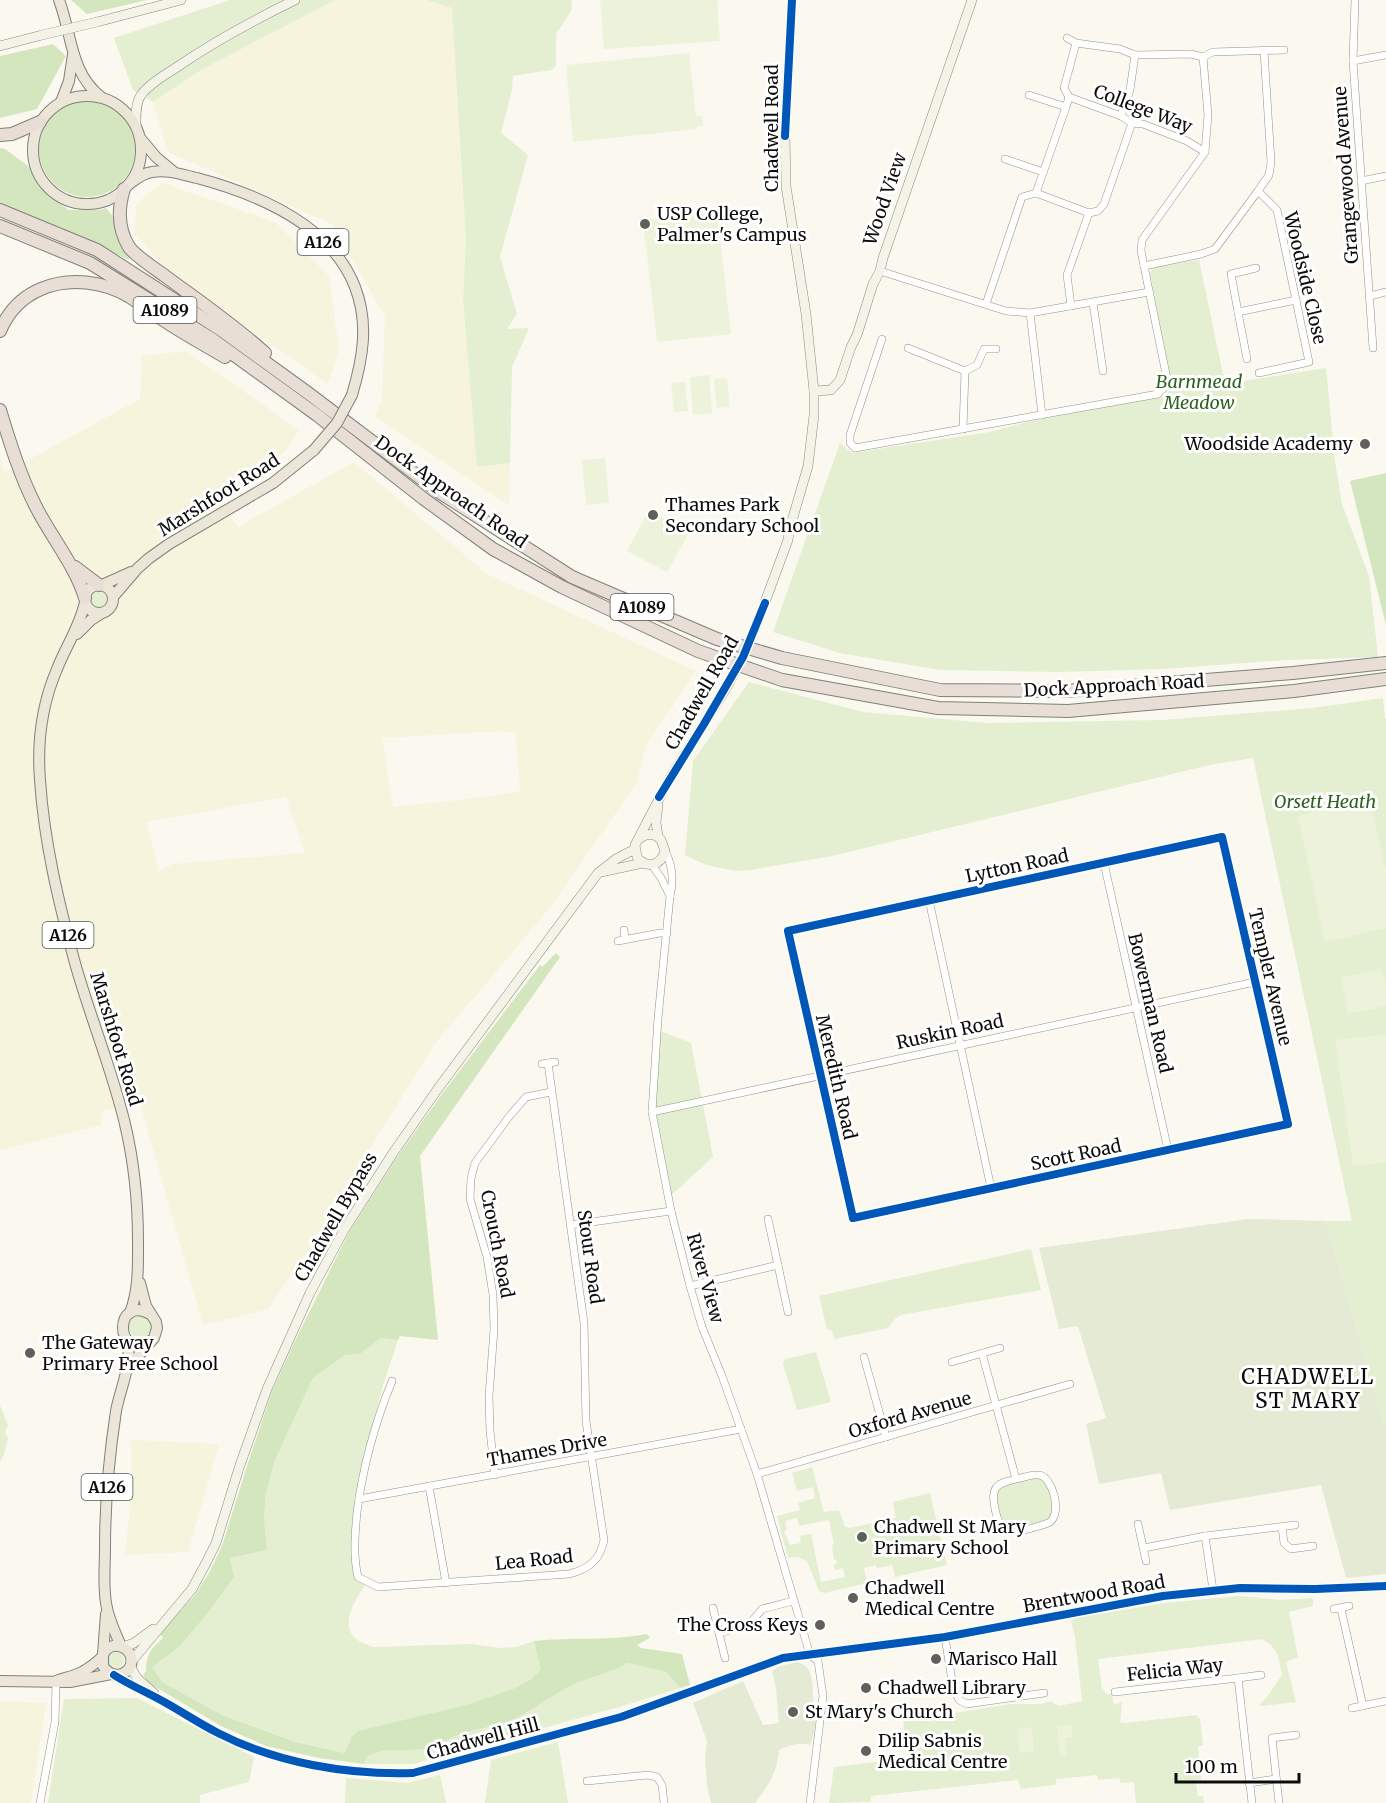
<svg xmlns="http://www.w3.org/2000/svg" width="1386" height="1803" font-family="Merriweather,serif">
<rect width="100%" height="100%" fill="#faf8ef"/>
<g fill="#f6f4dc" fill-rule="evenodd">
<path d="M335,0H427L452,7L466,240L463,300L477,467L510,463L509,505L375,416L382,400L385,316L332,224L168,152L153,102L201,70Z"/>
<path d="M163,182L179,189L275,222L329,276L339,350L328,384L170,274L135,234L136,204Z"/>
<path d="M186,351L299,430L286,451L221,504L238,527L354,462L487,574L696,671L646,745L637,782L553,904L433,1046L306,1253L268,1309L203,1325L140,1103L103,1111L101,1125L0,1150V457L5,473L140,399L142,356ZM501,731L516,733L520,791L477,798L393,807L382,738ZM286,797L305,853L173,864L159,872L146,822Z"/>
<path d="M131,1440L219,1444L188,1552L125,1555L132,1490Z"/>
<path d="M0,1701L46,1703L31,1803H0Z"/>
</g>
<g fill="#e3efd0" fill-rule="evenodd">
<path d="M230,0H335L201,70L153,102L133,90L114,38Z"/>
<path d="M427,0H572L571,11L556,34V66L551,70L513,76L512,90L501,133L528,155L500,257L517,314L507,329L529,328L512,367L510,463L477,467L463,300L466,240L452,8Z"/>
<path d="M1199,260L1225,384L1326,368L1335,461L1342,504L1369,576L1378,657L1287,660L1163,669L1059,672L940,670L840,653L773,632L840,443L852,453L990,432L1035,420L1165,396L1172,387L1150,273L1154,267Z"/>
<circle cx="99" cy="599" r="8"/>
<path d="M749,682L863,712L987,723L1163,720L1313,708L1383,698L1385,719H1386V1425H1384L1326,1221H1352L1253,758L1214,764L832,856L751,870L736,871L706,865L685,855L693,761Z"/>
<path d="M658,1030L691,1043L713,1157L668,1198L654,1125Z"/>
<path d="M1031,1249L1041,1290L901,1315L895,1319L888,1328L834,1339L832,1331L827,1329L819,1296Z"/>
<circle cx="140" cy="1327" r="11"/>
<path d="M381,1338L398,1340L383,1385L370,1436L356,1528L358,1577L367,1582C350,1607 333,1636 374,1647L471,1644L500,1648L516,1647L534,1641L542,1670L530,1680L515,1688L469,1704L358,1731L352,1736L346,1753L297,1742L222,1715L162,1682L151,1667L180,1646L234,1577L230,1558L267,1550L264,1519L266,1493L275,1460L313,1378L345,1355L360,1354Z"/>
<path d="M816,1352L831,1402L797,1410L783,1364L785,1359Z"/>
<path d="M0,1405L8,1426C5,1430 4,1433 8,1437L5,1452L0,1462Z"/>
<path d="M812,1467L824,1512L839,1510L845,1526L850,1528L896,1518L893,1502L930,1493L947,1565L895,1577L892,1565L877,1568L876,1565L864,1568L867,1583L824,1593L819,1591L807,1561L798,1557L788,1558L777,1516L800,1510L798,1503L815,1498L813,1487L797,1491L792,1473ZM797,1518L799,1526L829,1520L834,1544L832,1545L834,1560H836L837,1564L834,1565L835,1570L843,1568L845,1577L821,1582L811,1534L800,1536L801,1543L790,1545L784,1531L787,1530L785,1521Z"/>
<path d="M1038,1474L1046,1477L1056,1507L1050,1522L1013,1532L1001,1526L994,1490L1001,1483Z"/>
<path d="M1239,1596L1280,1600L1313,1598V1606L1289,1612L1298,1657L1286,1662L1296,1702L1262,1706L1259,1705L1267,1697L1282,1675C1279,1659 1278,1647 1262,1639L1098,1659L1102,1688L1106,1694H1112L1114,1705L1122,1702L1120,1722L1125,1723L1196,1715L1200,1719L1203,1745L1198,1747L1201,1780L1196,1782L1198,1796H1203L1204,1803H1136L1134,1782L1121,1783L1119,1778L1098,1780L1097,1775L1056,1779V1785L1021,1789L1018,1780L871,1796V1802L829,1803L834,1767L908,1758L903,1721L1011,1704H1041L1050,1701L1059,1706L1082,1701L1075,1637L1071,1621L1075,1618L1165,1603Z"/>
<circle cx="116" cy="1660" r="8"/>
<path d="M628,1663L666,1672L680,1688L619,1707L413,1764H364L367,1757C389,1744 412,1755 434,1746C441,1743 448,1739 455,1736C471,1729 492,1729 508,1722C531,1712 551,1695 573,1685C591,1676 611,1673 628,1663Z"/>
<path d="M137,1698L254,1757L249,1782L200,1795V1803H48L64,1699Z"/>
<path d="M558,1742L568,1803H485L491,1760Z"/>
<path d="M440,1775L446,1803H345L346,1778L407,1783Z"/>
</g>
<g fill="#d4e6be">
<path d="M71,0H147L87,14Z"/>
<path d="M53,44L66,56L37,109L0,118V56Z"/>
<circle cx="87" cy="149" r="48"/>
<path d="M0,148L5,149L28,166L36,181L49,197L69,210H99L106,208C116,219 132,244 129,260L84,239L0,205Z"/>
<path d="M1386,473V625L1350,481Z"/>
<path d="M556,953L560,957L420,1156L438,1340L400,1336L398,1340L381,1338L360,1354L345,1355L313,1378L275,1460L266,1493L264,1519L267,1550L230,1558L234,1577L209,1611L180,1646L152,1667L162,1682L222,1715L296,1742L345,1753L352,1736L358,1731L469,1704L515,1688L530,1680L541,1670L534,1641C572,1637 610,1641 647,1634L650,1638L637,1645L641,1648L682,1654L690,1685L680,1688L666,1672L628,1663C611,1673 591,1676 573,1685C551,1695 531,1712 508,1722C492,1728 471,1729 455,1736C448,1739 441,1743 434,1746C412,1755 388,1744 367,1757L364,1764L319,1758L266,1746L221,1726L149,1683L143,1675L146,1671C146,1654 151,1649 163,1638L160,1633L195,1595L209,1573L222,1546L245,1472L272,1391L294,1343L348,1234L397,1157L442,1094L540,965L542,967Z"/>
</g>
<g fill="#e5ead4">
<path d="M1248,1219L1326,1221L1384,1425H1386V1574L1346,1578L1321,1485L1170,1510L1161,1473L1099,1484L1086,1424L1106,1418L1078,1326L1059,1329L1039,1248Z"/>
<path d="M796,1662C813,1664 813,1683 813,1697C813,1703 815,1710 815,1716C816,1726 814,1735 810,1745C799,1742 790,1745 779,1750C777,1774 769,1784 755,1803H711L707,1785L705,1758L707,1741L693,1703L743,1681L763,1725L779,1723L776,1688L772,1671L781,1666Z"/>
</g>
<g fill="#ecf3da">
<path d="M600,0H717L720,41L604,49Z"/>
<path d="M689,53L696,116H702L703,126L696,127L697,129L573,142L566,65Z"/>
<path d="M717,212L731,334L657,342L643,220Z"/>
<path d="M709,375L712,413L693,415L690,377Z"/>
<path d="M727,378L730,407L717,408L714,379Z"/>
<path d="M685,382L688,411L674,412L671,383Z"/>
<path d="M605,458L609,503L586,505L582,460Z"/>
<path d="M649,510L689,533L667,572L627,551Z"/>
<path d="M1370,799L1386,872V928L1325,942L1298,816Z"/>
<path d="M1382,968L1386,986V1006L1348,1014L1341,978Z"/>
<path d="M1386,1034V1162L1353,1166L1335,1040Z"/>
<path d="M1071,1725L1072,1737L1065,1738L1067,1755L1060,1756L1057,1726Z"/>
<path d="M1032,1727L1034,1752L1020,1753L1017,1729Z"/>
</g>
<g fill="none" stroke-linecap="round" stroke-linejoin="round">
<defs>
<g id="street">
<path d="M1355,0L1353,61L1373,348"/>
<path d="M1067,38L1076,43L1120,49L1135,55L1191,54L1203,57L1213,52L1284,50"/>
<path d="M1353,61L1386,55"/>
<path d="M1029,95L1066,107"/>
<path d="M1069,97L1121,116L1132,123L1143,124L1187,141L1205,152"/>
<path d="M1121,116L1130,90L1135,55"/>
<path d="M1005,159L1043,172"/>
<path d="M1361,181L1386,176"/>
<path d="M1036,193L1089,213L1098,211L1104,204L1132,123"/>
<path d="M1144,266L1201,254L1215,249L1258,191"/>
<path d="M1256,268L1231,274L1238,312L1296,300"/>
<path d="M880,271L1006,311L1030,313L1149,292"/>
<path d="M1370,296L1386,292"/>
<path d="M1093,303L1103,371"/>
<path d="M986,304L1022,197L1036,193L1066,107L1069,97L1064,88L1076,43"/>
<path d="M1071,306L1067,275L1089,213"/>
<path d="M1238,312L1247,359"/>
<path d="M1030,313L1042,415"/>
<path d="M882,339L850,435V443L855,448L1158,394L1168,384L1141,251L1142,240L1205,152L1208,115L1203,57"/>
<path d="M908,348L965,371L977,365L984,349H996"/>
<path d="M1259,373L1309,362L1277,210L1258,191L1269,175L1271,162L1264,51"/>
<path d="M963,429L965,371"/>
<path d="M1222,837L1288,1124L853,1218L788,931Z"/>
<path d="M665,851C673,866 674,880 670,896L658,1018L652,1112L671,1211L690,1286L702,1327L722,1376L757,1474L810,1655L818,1661L823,1696L810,1803"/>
<path d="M1104,863L1168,1150"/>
<path d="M652,865L661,878L670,896"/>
<path d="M929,900L991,1188"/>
<path d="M624,930L625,939"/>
<path d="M618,941L660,933H667"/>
<path d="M542,1064L555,1062"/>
<path d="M652,1112L1255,982"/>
<path d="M768,1219L788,1312"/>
<path d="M570,1225L671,1211"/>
<path d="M690,1286L778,1265"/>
<path d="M982,1353L1016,1479C1023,1478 1032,1474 1039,1475C1053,1477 1062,1513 1050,1522C1045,1525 1022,1531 1015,1532C1013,1532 1007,1532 1006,1531C997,1526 990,1496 996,1488C1000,1482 1009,1481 1016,1479"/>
<path d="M864,1357L886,1437"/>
<path d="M952,1362L1000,1348"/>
<path d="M392,1381C375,1423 363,1466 357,1512C355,1534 353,1556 358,1577L378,1587L569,1574C589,1569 600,1560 604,1540L586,1421L584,1323L548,1063"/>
<path d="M757,1474L1070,1384"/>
<path d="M495,1475L490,1431L489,1396L494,1329L493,1295L487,1257L470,1199L471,1178L475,1163L508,1118L526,1097L551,1092"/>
<path d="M429,1486L446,1583"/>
<path d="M359,1499L741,1429"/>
<path d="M1138,1524L1146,1561"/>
<path d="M1282,1527L1284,1543L1291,1549L1313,1546"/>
<path d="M1205,1536L1213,1590"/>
<path d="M1144,1548L1205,1536L1295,1525"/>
<path d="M713,1608L719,1633"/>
<path d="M1334,1609L1349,1606"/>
<path d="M1341,1609L1363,1706"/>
<path d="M945,1637L953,1687L959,1700L967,1704L1044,1693"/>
<path d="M725,1658L719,1633L749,1625L762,1609L793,1601"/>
<path d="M1238,1678L1261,1675"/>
<path d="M1115,1692L1238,1678L1252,1803"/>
<path d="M1352,1708L1386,1701"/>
<path d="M587,1781L648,1775L657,1777L662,1785L664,1803"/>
<path d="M1249,1783L1276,1779"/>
<path d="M40,1803L55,1722L56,1681"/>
<path d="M1279,1803L1272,1738L1296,1735"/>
</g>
<g id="secondary">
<path d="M97,22L181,0"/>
<path d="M0,46L42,35"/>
<path d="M136,127C136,117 135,104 141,95C150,83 165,75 177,67C215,41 254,20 295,0"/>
<path d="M814,391L831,390L840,380L851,347L857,335L873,284L880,271L883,258L972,0"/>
<path d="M758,621L788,540L789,531L808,466L814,415V391L806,314L786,186L785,136L792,0"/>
<path d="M658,837L656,822L658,805"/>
<path d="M639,839C647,833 654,833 661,840L665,851C661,866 646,869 637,857L635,845L670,778L725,690"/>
<path d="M601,872L643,863"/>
<path d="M123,1647L134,1643L153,1629"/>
<path d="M131,1662L192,1589L205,1565L216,1543L239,1468L267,1389L310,1293L344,1230L393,1153L437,1090L598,873L616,859L635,849"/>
<path d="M130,1666L137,1678L154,1693"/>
<path d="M114,1675C131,1686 149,1693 166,1703C184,1713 200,1724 218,1733C276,1763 347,1775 413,1773L621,1717L783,1658L945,1637L1163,1596L1240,1588L1315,1589L1386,1586"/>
</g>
<g id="primary">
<path d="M59,0C72,34 70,73 101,97"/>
<circle cx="87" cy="150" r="54"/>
<path d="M61,102L69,81L73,55"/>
<path d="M141,139L156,157L174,172"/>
<path d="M128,185C136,179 143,173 152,172C167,169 183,175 197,178C257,194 331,225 355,287C369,323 363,358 352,395"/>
<circle cx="99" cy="599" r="14"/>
<path d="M102,585L131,572"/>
<path d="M113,597L137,569L148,559L169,544L273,483L314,450"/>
<path d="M85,602C80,626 66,646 57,669C42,704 37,742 40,780C44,842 59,904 75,963C90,1017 112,1069 125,1124C134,1162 138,1202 138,1241C138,1266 139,1289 130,1313"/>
<path d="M77,634L91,620L102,613"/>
<path d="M150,1341C114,1361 114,1294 150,1314"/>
<path d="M126,1370L154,1338L157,1328L156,1322L146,1306L140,1283"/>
<path d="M121,1646C115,1632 108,1618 106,1603C103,1585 105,1566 105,1548C105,1502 109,1457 116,1411C120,1389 133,1363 127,1340"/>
<path d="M103,1654L106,1614"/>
<path d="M0,1681L70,1682L111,1674"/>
<path d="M56,1681C64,1678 74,1676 82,1672C89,1668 96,1663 101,1658C102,1657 105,1651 106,1650C113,1643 125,1645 130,1654C138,1671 114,1684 103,1666V1656"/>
</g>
<g id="highway">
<path d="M0,135L12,134L40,122"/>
<path d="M124,189C118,208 118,229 129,247C134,255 157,270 165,276C199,301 234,325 265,353"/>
<path d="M0,210L97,250L221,330L308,393L439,492L572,577L717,639L782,658L940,690L1066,691L1293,673L1386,663"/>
<path d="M0,226L90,263L212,339L317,415L424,499L493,549L562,587L698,651L782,680L938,708L1068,711L1294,691L1386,679"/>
<path d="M0,331C8,312 22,297 41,289C69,277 104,281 130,297C142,305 153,314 165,321C184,334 205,345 225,357"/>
<path d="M0,410C10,443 20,475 35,505C51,537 75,565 85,598"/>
<path d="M75,567L99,585"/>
</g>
</defs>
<use href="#street" stroke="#93928e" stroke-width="8"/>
<use href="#secondary" stroke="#8a8985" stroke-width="10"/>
<use href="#primary" stroke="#80807c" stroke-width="12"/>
<use href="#highway" stroke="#80807c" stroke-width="14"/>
<use href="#street" stroke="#fefefd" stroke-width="7"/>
<use href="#secondary" stroke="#f4f3e8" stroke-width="9"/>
<use href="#primary" stroke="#ebe6d8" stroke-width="10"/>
<use href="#highway" stroke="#e8ded5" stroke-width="12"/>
<defs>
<g id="secondary-bridge">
<path d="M42,35L97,22"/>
<path d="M725,690L743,657L758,621"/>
</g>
<path id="primary-bridge" d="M314,450L337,423L352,395"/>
</defs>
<use href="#secondary-bridge" stroke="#8a8985" stroke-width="10" stroke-linecap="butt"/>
<use href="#primary-bridge" stroke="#80807c" stroke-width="12" stroke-linecap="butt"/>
<use href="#secondary-bridge" stroke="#f4f3e8" stroke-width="9"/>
<use href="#primary-bridge" stroke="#ebe6d8" stroke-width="10"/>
<defs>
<g id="cycleway">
<path d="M785,136L792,0"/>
<path d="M659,797L704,724L743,657L765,603"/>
<path d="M1222,837L1288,1124L853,1218L788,931Z"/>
<path d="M114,1675C131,1686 149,1693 166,1703C184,1713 200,1724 218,1733C276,1763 347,1775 413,1773L621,1717L783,1658L945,1637L1163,1596L1240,1588L1315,1589L1386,1586"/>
</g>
</defs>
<use href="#cycleway" stroke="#fff" stroke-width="11"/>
<use href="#cycleway" stroke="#0057b8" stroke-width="8"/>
</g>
<g fill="#5f5f5b" stroke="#fff" stroke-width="2">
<circle cx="645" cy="224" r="6"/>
<circle cx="1365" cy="444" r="6"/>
<circle cx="653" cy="515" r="6"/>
<circle cx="30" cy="1353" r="6"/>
<circle cx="862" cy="1537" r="6"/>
<circle cx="853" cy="1598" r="6"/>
<circle cx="820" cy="1625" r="6"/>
<circle cx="936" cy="1659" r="6"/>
<circle cx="866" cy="1688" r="6"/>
<circle cx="793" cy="1712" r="6"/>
<circle cx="866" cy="1751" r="6"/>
</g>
<g text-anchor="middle" stroke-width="6" stroke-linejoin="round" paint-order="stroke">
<g fill="#fff" stroke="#555" stroke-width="1.5">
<rect x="297.5" y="229" width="51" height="26" rx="4.5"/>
<rect x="133.5" y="297" width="63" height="26" rx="4.5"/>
<rect x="610.5" y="594" width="63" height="26" rx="4.5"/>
<rect x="42.5" y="922" width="51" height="26" rx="4.5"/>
<rect x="81.5" y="1474" width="51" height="26" rx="4.5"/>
</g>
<g font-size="16" font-weight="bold" fill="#0c0c0c">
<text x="323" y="248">A126</text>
<text x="165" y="316">A1089</text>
<text x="642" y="613">A1089</text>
<text x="68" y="941">A126</text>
<text x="107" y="1493">A126</text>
</g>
<g font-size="18" fill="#0c0c0c" stroke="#fff">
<text transform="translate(1143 109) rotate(21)" y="6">College Way</text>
<text transform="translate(772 128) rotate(-90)" y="6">Chadwell Road</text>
<text transform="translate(1346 175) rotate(-94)" y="6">Grangewood Avenue</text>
<text transform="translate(885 199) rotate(-71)" y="6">Wood View</text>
<text transform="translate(1305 278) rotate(77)" y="6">Woodside Close</text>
<text transform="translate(451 492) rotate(35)" y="6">Dock Approach Road</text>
<text transform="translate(219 495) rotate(-32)" y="6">Marshfoot Road</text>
<text transform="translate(1114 686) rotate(-3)" y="6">Dock Approach Road</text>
<text transform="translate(702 693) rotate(-60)" y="6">Chadwell Road</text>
<text transform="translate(1017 866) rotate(-12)" y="6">Lytton Road</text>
<text transform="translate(1270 977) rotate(77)" y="6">Templer Avenue</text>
<text transform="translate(1150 1003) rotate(77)" y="6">Bowerman Road</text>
<text transform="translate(950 1032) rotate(-12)" y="6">Ruskin Road</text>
<text transform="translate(116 1039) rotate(73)" y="6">Marshfoot Road</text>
<text transform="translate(836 1077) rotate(77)" y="6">Meredith Road</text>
<text transform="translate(1076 1155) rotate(-12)" y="6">Scott Road</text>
<text transform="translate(336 1217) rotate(-60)" y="6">Chadwell Bypass</text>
<text transform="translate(497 1244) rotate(79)" y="6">Crouch Road</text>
<text transform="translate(590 1257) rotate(82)" y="6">Stour Road</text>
<text transform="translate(705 1278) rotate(74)" y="6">River View</text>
<text transform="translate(910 1415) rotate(-16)" y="6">Oxford Avenue</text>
<text transform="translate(547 1450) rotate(-10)" y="6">Thames Drive</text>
<text transform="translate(534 1560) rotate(-6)" y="6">Lea Road</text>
<text transform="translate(1094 1594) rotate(-10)" y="6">Brentwood Road</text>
<text transform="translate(1175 1670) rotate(-6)" y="6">Felicia Way</text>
<text transform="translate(483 1739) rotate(-15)" y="6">Chadwell Hill</text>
</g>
<g font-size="18" fill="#0c0c0c" stroke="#fff" text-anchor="start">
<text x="657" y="220">USP College,<tspan x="657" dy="21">Palmer's Campus</tspan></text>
<text x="1353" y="450" text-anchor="end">Woodside Academy</text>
<text x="665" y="511">Thames Park<tspan x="665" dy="21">Secondary School</tspan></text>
<text x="42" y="1349">The Gateway<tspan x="42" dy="21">Primary Free School</tspan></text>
<text x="874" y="1533">Chadwell St Mary<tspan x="874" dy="21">Primary School</tspan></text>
<text x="865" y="1594">Chadwell<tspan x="865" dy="21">Medical Centre</tspan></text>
<text x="808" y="1631" text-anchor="end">The Cross Keys</text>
<text x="948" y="1665">Marisco Hall</text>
<text x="878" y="1694">Chadwell Library</text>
<text x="805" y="1718">St Mary's Church</text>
<text x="878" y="1747">Dilip Sabnis<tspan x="878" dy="21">Medical Centre</tspan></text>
</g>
<g font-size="18" font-style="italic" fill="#2d611f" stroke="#fff">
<text x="1199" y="388">Barnmead<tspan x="1199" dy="21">Meadow</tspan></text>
<text x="1325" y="808">Orsett Heath</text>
</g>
<g font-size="21" letter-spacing="1.5" fill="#0c0c0c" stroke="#fff">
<text x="1308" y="1384">CHADWELL<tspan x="1308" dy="24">ST MARY</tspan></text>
</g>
</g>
<path d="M1176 1773v9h123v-9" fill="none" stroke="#0c0c0c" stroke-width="3"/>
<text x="1185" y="1773" font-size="18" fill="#0c0c0c" stroke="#ffffff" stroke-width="4.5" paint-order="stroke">100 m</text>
</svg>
